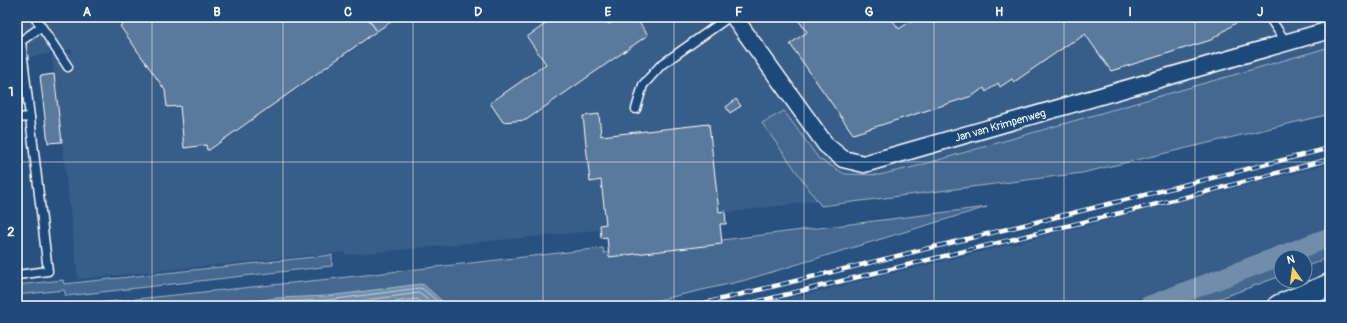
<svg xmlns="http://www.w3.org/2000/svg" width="1347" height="323" font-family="Pangolin,sans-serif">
<rect width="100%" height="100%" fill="#28517f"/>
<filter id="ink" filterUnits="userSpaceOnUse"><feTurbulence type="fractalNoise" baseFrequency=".025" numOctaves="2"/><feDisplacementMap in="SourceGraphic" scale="8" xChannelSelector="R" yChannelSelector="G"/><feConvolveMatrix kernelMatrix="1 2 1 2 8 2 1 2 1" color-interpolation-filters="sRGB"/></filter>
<g filter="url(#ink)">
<g fill="#375d88">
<path d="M17,17H1330V63L868,194L574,233L346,255L345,252L78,279L52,57L74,52L71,49L17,60Z"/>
<path d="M1330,164V226L1119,306H758L980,252Z"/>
</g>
<g fill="#446890" stroke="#a2b4c8">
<path d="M1330,47V114L1082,173L821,206L762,123L784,111L819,159L845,174L879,175L914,167Z"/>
<path d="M987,207L742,281L632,306H68L330,279L603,248L604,253L722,240Z"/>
<path d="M1330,237V257L1305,267V257H1281V276L1199,306H1145Z"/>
<path d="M332,255V266L66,296L64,290L17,295V285L63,280L64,284Z"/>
</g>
<path fill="#718dab" stroke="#aabbcd" d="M421,284L424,285L443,302L483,306H216L277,298L328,296Z"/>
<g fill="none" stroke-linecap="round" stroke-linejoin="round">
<g stroke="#c6d1dd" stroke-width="1">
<path d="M249,306L277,302L328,300L420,288L423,289L443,306"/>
<path d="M306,306L329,305L419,293L435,306"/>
<path d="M366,306L417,299L426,306"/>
</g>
<path stroke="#718dab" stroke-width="20" d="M1148,306L1330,237"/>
</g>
<g fill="#5a7a9d" stroke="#fff">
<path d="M127,17H367L377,31L209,150H207L206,145L184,148L180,106L167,107L165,90L120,26L129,20Z"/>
<path d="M367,17H398L377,31Z"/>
<path d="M555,17H604L609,24L619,17H635L648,35L526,120L503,122L490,103L546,64L527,37Z"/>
<path d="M604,17H619L609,24Z"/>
<path d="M796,17H890L899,29L917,17H1238L1240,20L1211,40L1111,71L1085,34L1073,43V41L1014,82L1012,79L1000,87L998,83L986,92L984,88L972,96L853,134L790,44L807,32Z"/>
<path d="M54,74L62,142L48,143L40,76Z"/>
<path d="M736,99L741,106L730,113L726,107Z"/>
<path d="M599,114L601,136L709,124L719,212L725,211L726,224H720L722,244L609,257L607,237L601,238L600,225L606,224L601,180L590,182L583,116Z"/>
</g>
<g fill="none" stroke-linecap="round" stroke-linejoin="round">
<defs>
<g id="lane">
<path d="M35,17L68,67"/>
<path d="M1269,17L1286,42"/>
<path d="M636,109L643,85L661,65L729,17"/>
<path d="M17,118L30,117"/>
<path d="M17,275L48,271L21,41L41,27"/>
</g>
<path id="street" d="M734,17L826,145L843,159L864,164L1330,30"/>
<path id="secondary" d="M1279,306L1330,285"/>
</defs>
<use href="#lane" stroke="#fff" stroke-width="11"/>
<use href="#street" stroke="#fff" stroke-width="19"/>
<use href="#secondary" stroke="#fff" stroke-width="25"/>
<use href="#lane" stroke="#1f4a7a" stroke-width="8"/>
<use href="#street" stroke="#1f4a7a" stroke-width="16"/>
<use href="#secondary" stroke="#1f4a7a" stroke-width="22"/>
<defs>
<g id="rail">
<path d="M693,306L1097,207L1330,148"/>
<path d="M739,306L1190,196L1330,159"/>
</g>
</defs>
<use href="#rail" stroke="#fff" stroke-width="4.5"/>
<use href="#rail" stroke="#1f4a7a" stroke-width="3" stroke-dasharray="9" stroke-linecap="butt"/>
</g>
</g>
<path fill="none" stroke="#fff" stroke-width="1" stroke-opacity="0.55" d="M152,17V306M283,17V306M413,17V306M543,17V306M674,17V306M804,17V306M934,17V306M1064,17V306M1195,17V306M17,162H1330"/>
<g text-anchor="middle" stroke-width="3.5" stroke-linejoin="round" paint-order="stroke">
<g font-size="11" fill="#fff" stroke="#1f4a7a">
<text transform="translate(1000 125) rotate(-16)" y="4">Jan van Krimpenweg</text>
</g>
</g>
<rect width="1347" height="323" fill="none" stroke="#1f4a7a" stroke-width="44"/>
<g transform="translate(1293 269) rotate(346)"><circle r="19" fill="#1f4a7a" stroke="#7992af"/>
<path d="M0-3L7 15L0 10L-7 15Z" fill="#ffd166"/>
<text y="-6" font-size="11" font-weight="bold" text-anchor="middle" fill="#ffffff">N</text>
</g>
<rect x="22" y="22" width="1303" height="279" fill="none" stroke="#fff" stroke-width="1.5"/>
<g font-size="13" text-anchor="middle" font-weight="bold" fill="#fff">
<text x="87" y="16">A</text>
<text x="217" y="16">B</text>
<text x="348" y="16">C</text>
<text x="478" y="16">D</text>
<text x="608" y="16">E</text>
<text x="739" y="16">F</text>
<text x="869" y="16">G</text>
<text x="999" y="16">H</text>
<text x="1130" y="16">I</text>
<text x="1260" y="16">J</text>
<text x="11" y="96">1</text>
<text x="11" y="236">2</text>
</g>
</svg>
